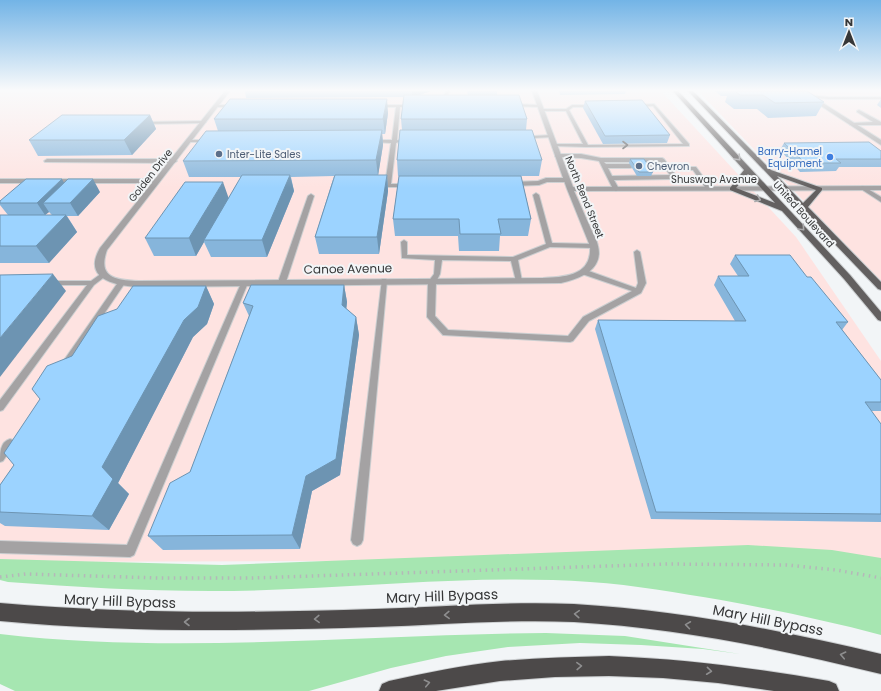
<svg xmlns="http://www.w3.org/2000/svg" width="881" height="691" font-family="Poppins,sans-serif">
<rect width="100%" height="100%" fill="#f2f5f7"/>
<g fill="#fee3e1">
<path d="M0,91H661L796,237L881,361V559L0,562Z"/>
<path d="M698,91H881V281L844,243Z"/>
</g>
<g fill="#a6e6b1">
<path d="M748,545L832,550L881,558V635C828,621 775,610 721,600C678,593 635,585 590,582C490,575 390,585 291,589C196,594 102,589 8,582L0,580V559L222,565Z"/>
<path d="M546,633L625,636L740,654L703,649L641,645L580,643L508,647L446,656L391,668L309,691H15L0,684V634C182,655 364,634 546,633Z"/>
</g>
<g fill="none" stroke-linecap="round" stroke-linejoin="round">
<defs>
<g id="lane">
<path d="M446,91H450L442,104H440Z"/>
<path d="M807,95L829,97H881V99H829L806,97Z"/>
<path d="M512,104L540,105L542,106L540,107L510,106V105Z"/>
<path d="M654,104L689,144V146L586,147L554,146L552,145V144H583L566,111H541L539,110L541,109H566L572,105H596V107H573L569,110L588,145L683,144L653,106L635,107L633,106L635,105Z"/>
<path d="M217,105H235L237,106L235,107H215V105Z"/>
<path d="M377,105H412L414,106L412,107H400L397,140L401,141L396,143L391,184H407L409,185V187H388L385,185L391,143L373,142L371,141L373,140H392L396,107H375V105Z"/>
<path d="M859,110L881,122V125H850V124L852,123L873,122L857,112V111Z"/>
<path d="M206,121V122L204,123L143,124L141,123L143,122Z"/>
<path d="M551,135L553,136V137L534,138L524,141L522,140L533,136Z"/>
<path d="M187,140H209L211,141L209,142H187Z"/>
<path d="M558,154H581L601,158H662L664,159L670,167H696L712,189L707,190L693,170H672L677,177L674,179L614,180L619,189L616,191L613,189L599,161L581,158L556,157L555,156ZM604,162H661L663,164H645L642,166L645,168H665L670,175L612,176L608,168H631L634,166L631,164H606Z"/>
<path d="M47,159H174L177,161L174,163L45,162L44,161Z"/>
<path d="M546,178H567L570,180L567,182H547L539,185L512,186L509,184L512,182L538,181Z"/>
<path d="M863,186L881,197V202L861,189V187Z"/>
<path d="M536,193L539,195L552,243L594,244L597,246L594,248L550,247L518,260L522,281L519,283L516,281L511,261L442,260L440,274L436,282L435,316L448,330L568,336L583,317L632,291L582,274L581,272L582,270H586L636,288L638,283L634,252L637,250L640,252L646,283L641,293L589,321L573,341L570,342L443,335L427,317L428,282L434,274L435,260L402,258L401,242L404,240L407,242V255L513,257L546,244L533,195Z"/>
<path d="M311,194L314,196L286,282L282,284H280L278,282L308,196Z"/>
<path d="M102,273H104L107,275L94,285L3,410L0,411V400L87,285H47L45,283L47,281H91Z"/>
<path d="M382,279H386L387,281L363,540L361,544L357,546L353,544L351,540Z"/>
<path d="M119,281H123L125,283L68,367H62L61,365L62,363Z"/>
<path d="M242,281H246L248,283L134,555L130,557L0,553V541L127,545Z"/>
<path d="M10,439L13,440L15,443L3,461L0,462C0,453 0,442 10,439Z"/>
</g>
<g id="street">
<path d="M225,91H230L107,250C97,278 116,280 139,281L543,278C567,277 592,275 590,246L567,189L532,91H537L573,187L881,186V190L574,191C580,204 585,216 591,229C593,234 597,240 598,246C604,270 579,279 561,283L139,287C115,286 82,279 100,248L152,183H0V179H155Z"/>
<path d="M798,91H804L881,140V145Z"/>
</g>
<g id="primary">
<path d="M673,91H678L850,275L881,312V321L878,320L844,279L782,211L730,190V188L744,170ZM748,174L775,203L736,188Z"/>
<path d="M688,91H693L771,170L822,188V190L808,207L881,282V290L878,289ZM777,176L816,190L803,203Z"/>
</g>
<g id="highway">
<path d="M0,603C125,614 249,613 374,609C440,607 507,601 574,604C678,610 780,630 881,654V674C780,649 678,628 574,622C507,619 441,625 374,627C249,631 125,633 0,621Z"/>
<path d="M609,656C684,659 755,668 829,681L836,684L839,691H774L718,683L663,678L609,676L555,677L500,681L436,691H379L382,684L389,681C426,673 463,665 501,661C537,658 573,657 609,656Z"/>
</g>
</defs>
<use href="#lane" stroke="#cccfd1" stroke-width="2"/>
<use href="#street" stroke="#cccfd1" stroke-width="2"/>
<use href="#primary" stroke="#cccfd1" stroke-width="2"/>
<use href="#highway" stroke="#cccfd1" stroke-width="2"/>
<path stroke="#b5b7b9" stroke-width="3.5" stroke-dasharray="1.5 4.5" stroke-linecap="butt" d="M0,577L26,574L159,578H253L668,564L787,565L836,570L881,578"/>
<use href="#lane" fill="#a4a2a3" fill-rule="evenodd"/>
<use href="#street" fill="#a4a2a3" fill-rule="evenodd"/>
<use href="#primary" fill="#636060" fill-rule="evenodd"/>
<use href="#highway" fill="#4c4949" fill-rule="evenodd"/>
</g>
<g fill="#86b5db" fill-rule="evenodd">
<path d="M245,91H431L420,95H468L467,91H497V95L527,119L526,130L542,160L539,176H521L531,219L528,236H500L499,251H459L458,236H395L393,219L399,176H398L397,160L402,130L401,119L404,97L246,98Z"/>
<path d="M559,91H626L625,94L560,95Z"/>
<path d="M715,91H807L824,102L816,116L768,118L757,109H734L725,102L727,96H721Z"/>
<path d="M881,99V108L877,105Z"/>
<path d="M585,101L670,135L667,143L603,144L583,108Z"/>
<path d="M388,113L385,134H382L383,145L378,175H387L388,191L379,254H319L315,237L334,176L291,177L294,191L267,257H211L204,242L196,256H154L145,238L229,198L241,177H189L183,161L218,131L214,119Z"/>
<path d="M150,115L156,129L132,155L38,156L29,140Z"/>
<path d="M784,143L881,151V167H839L836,171L800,172L780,150Z"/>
<path d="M630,159L653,172L651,176H637L629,163Z"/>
<path d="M64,184L100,192L78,216H67L77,232L49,263H0V215H8L0,205V201ZM49,212L52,215H45Z"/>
<path d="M735,255L807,277L848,322L842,330L881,380V411H871L881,424V522L651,519L595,329L598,320L735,321L714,285L718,276H738L730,264Z"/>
<path d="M344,285L347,302L346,309L356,317L359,335L340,475L312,491L300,549L163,550L148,536L190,472L249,316L243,303Z"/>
<path d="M206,286L214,304L207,324L193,337L118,483L129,494L109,530L5,526L0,523V485L14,465L72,356Z"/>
</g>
<g fill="#6d94b2">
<path d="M412,91H431L412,97Z"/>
<path d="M387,99L388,113L385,134L383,119Z"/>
<path d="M150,115L156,129L132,155L124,140Z"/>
<path d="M382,130L383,145L378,176L376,160Z"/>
<path d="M290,175L294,191L267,257L262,240Z"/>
<path d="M387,175L388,191L379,254L377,237Z"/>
<path d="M62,179L69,192L43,203L49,212L45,215L37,203Z"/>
<path d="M93,179L100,192L78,216L70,203Z"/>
<path d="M223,182L229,199L204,240V242L196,256L189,238Z"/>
<path d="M66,215L77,232L49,263L36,246Z"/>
<path d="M53,274L66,291L0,377V338Z"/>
<path d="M344,285L347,302L345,322L342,305Z"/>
<path d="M206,286L214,304L207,324L193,337L118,483L129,494L109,530L92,516L102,467L184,320Z"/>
<path d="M356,317L359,335L340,475L312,491L300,549L292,535L306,476Z"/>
</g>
<g fill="#9cd3ff" stroke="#6d94b2">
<path d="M735,91H807L824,102L775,103L763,95H740Z"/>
<path d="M404,95H519L527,119H401Z"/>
<path d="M230,99H387L383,119H214Z"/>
<path d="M642,100L670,135L605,136L585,101Z"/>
<path d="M62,115H150L124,140H29Z"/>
<path d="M382,130L376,160L183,161L206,131Z"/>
<path d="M400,130H532L542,160H397Z"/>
<path d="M869,142L881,151V159H836L841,163H805L784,143Z"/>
<path d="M630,159H644L653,172H639Z"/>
<path d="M242,175H290L262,240H204Z"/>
<path d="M335,175H387L377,237H315Z"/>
<path d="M399,176H521L531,219H498L501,234H460L459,219H393Z"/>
<path d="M26,179H62L37,203H0V201Z"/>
<path d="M68,179H93L70,203H43Z"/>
<path d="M185,182H223L189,238H145Z"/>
<path d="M0,215H66L36,246H0Z"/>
<path d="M735,255H790L807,277H811L848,322H836L881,380V402H865L881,424V514L656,512L598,320L746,321L718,276H749Z"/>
<path d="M53,274L0,338V275Z"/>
<path d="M251,285H344L342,305L356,317L336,459L306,476L292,535L148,536L170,483L190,472L253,306L243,303Z"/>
<path d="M133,286H206L198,307L184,320L102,467L113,479L92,516L0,512V485L14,465L4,453L40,399L32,389L47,366L72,356L98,316L117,309Z"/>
</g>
<defs><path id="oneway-chevron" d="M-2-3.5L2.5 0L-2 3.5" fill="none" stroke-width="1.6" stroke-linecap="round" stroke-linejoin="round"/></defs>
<use stroke="#5c5c5d" href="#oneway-chevron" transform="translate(625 145)"/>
<g stroke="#aaaaac">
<use href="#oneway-chevron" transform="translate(738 158) rotate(47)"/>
<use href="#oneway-chevron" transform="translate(758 199) rotate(21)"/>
<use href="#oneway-chevron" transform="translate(802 228) rotate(47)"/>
</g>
<g stroke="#8e8e8f">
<use href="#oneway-chevron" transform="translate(577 614) rotate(-176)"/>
<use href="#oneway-chevron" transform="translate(447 615) rotate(178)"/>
<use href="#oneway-chevron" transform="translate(317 619) rotate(178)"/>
<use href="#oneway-chevron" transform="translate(187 622) rotate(180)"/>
<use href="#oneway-chevron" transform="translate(688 625) rotate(-172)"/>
<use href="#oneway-chevron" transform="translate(843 655) rotate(-168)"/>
<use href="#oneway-chevron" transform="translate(579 666) rotate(-2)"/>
<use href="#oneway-chevron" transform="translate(709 671) rotate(6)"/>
<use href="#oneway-chevron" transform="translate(427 683) rotate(-12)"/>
</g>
<linearGradient id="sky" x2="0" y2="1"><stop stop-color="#73b4e6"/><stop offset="0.48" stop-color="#f9fafb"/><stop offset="1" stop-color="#f9fafb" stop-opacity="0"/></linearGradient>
<rect width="881" height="188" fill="url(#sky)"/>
<g fill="#5c6f8a" stroke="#f2f5f7" stroke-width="1.5">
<circle cx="219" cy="154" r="4"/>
<circle cx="639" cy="166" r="4"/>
</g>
<circle fill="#3f7fe0" stroke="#f2f5f7" stroke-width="1.5" cx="830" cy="157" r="4"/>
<g text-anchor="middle" stroke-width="4" stroke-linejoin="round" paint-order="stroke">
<g font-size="10" fill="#366cbe" stroke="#f2f5f7" text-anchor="end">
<text x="822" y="155">Barry-Hamel<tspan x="822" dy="12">Equipment</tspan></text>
</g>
<g font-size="10" fill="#4e5e75" stroke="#f2f5f7" text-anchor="start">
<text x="227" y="158">Inter-Lite Sales</text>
<text x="647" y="170">Chevron</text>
</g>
<g font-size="10" fill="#363738" stroke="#f2f5f7">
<text transform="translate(150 175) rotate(-52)" y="4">Golden Drive</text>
<text x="714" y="183">Shuswap Avenue</text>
<text transform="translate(585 197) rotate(68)" y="4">North Bend Street</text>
<text transform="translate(804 214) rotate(48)" y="4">United Boulevard</text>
</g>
<g font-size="12" fill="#363738" stroke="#f2f5f7">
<text transform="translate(348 269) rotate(-1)" y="4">Canoe Avenue</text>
</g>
<g font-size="14" fill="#363738" stroke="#f2f5f7">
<text transform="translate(442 596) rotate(-2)" y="5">Mary Hill Bypass</text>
<text transform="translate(120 601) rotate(2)" y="5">Mary Hill Bypass</text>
<text transform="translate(768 620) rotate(11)" y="5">Mary Hill Bypass</text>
</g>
</g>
<g transform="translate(849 32)" stroke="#f2f5f7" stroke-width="3" paint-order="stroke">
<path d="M0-3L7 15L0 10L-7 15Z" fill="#363738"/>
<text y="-6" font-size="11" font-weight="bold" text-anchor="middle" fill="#363738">N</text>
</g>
</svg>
